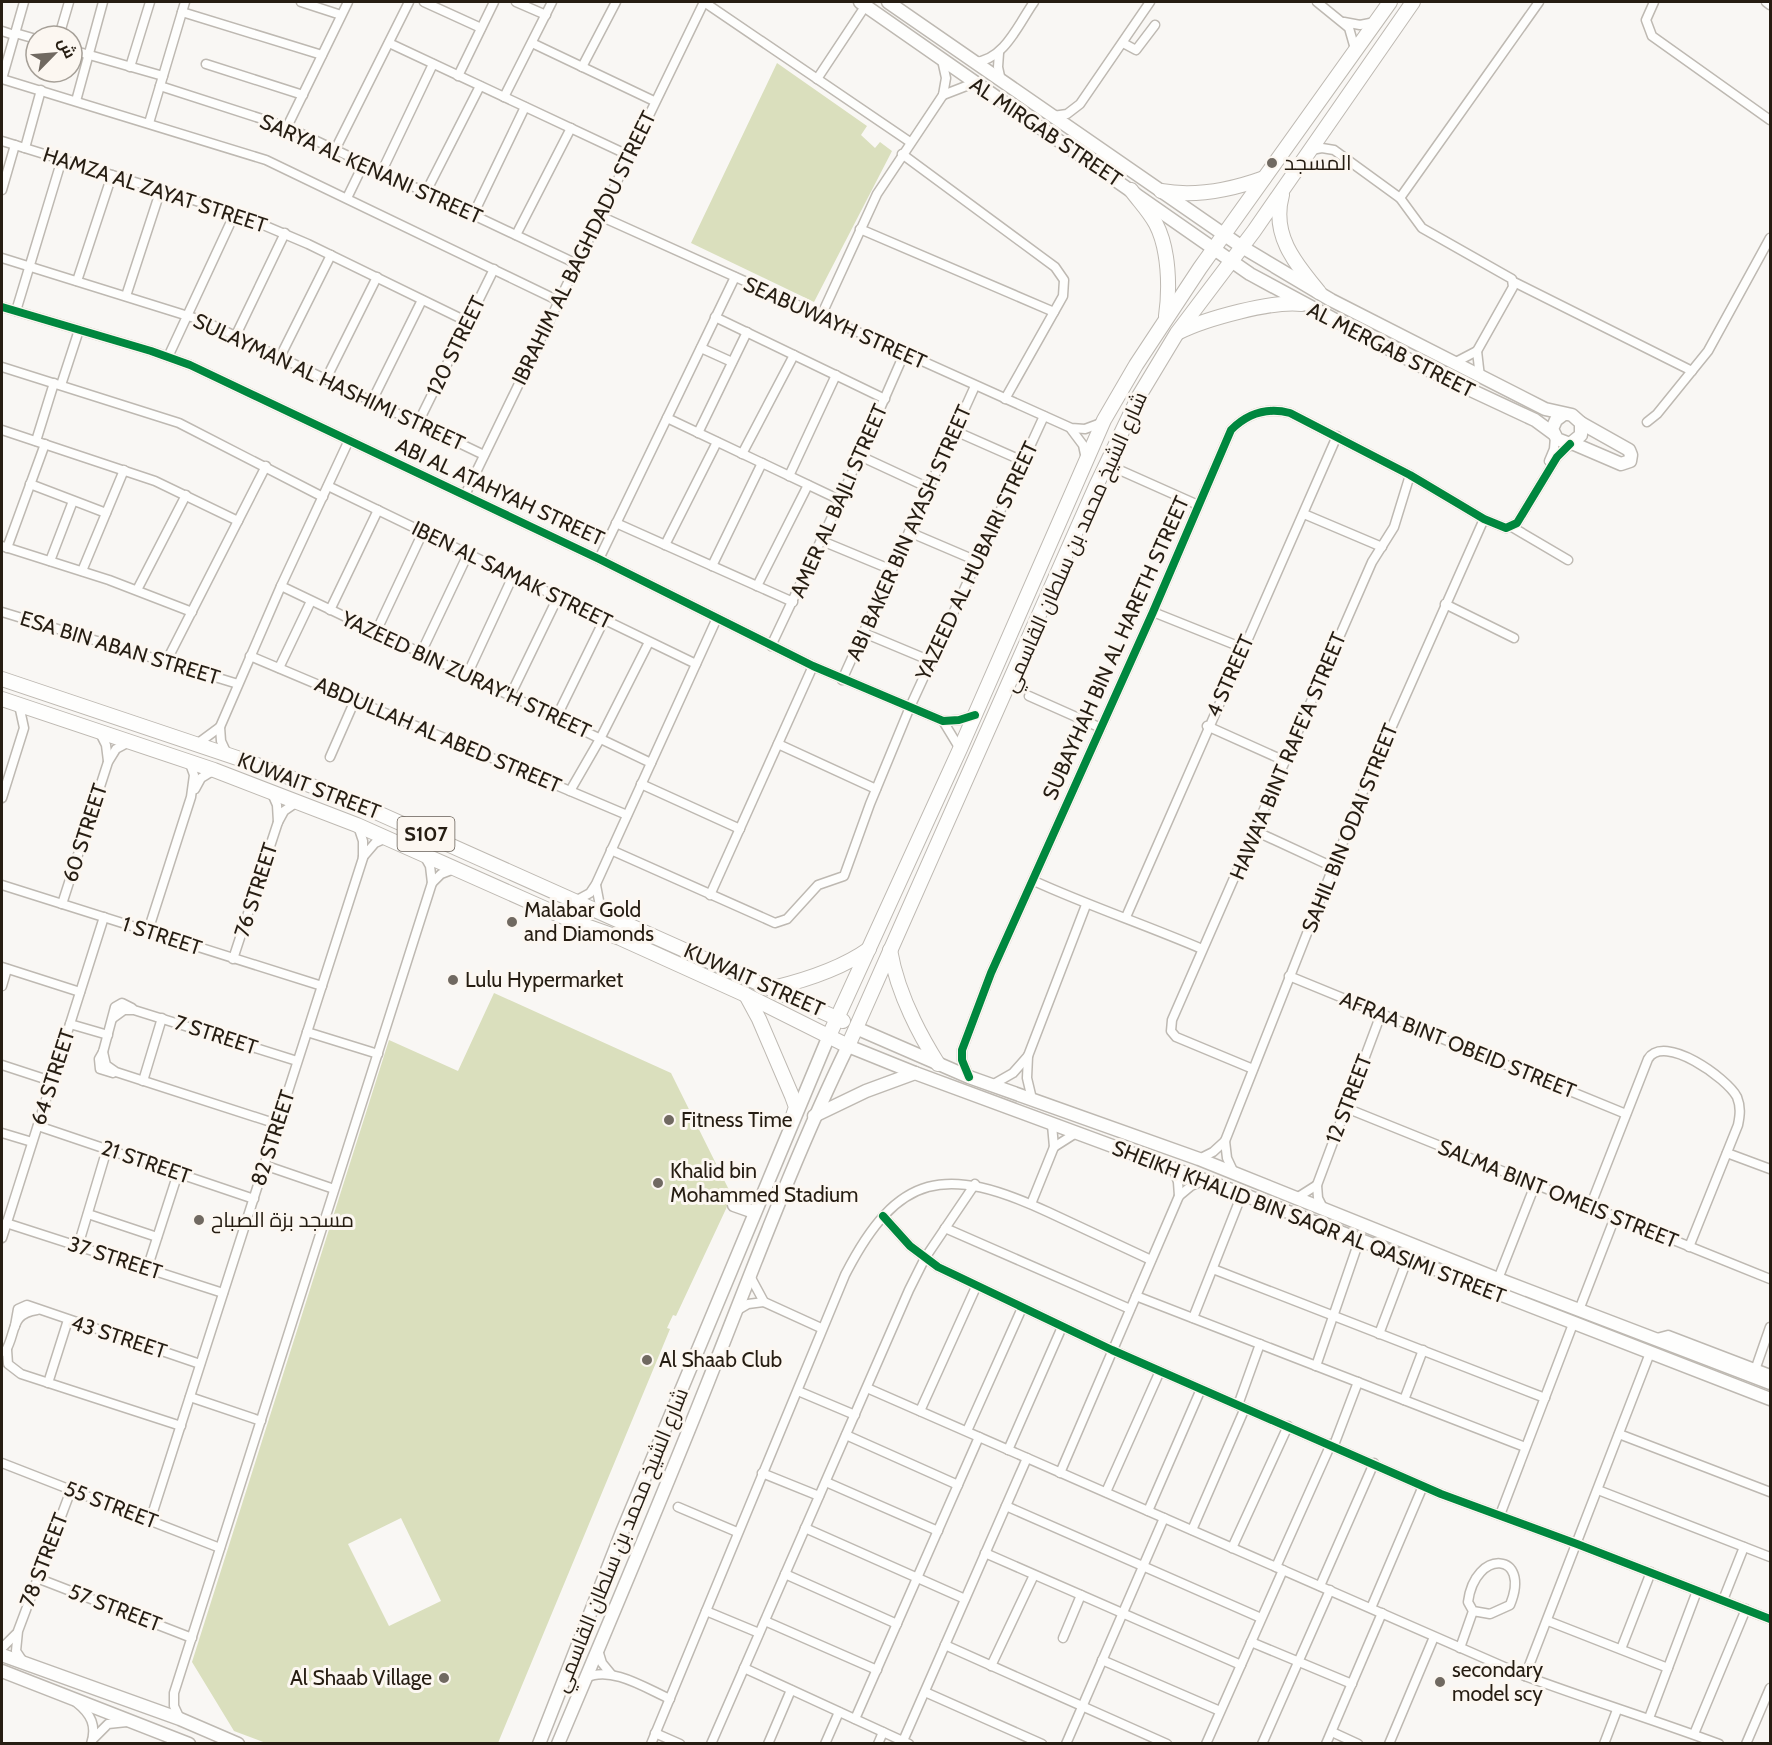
<svg xmlns="http://www.w3.org/2000/svg" width="1772" height="1745" font-family="Cabin,Cairo,sans-serif">
<rect width="100%" height="100%" fill="#f9f7f4"/>
<g fill="#dadfbd" fill-rule="evenodd">
<path d="M777,63L867,126L861,135L875,148L880,142L892,151L814,302L691,243Z"/>
<path d="M494,993L671,1073L732,1196L676,1316L673,1315L667,1328L670,1329L498,1743H266L234,1731L192,1662L389,1040L458,1071ZM401,1518L441,1601L389,1626L348,1544Z"/>
</g>
<g fill="none" stroke-linecap="round" stroke-linejoin="round">
<defs>
<g id="street">
<path d="M301,2L341,15"/>
<path d="M424,2L481,28"/>
<path d="M516,2L546,15"/>
<path d="M704,2L910,142"/>
<path d="M1317,2L1349,28L1355,49"/>
<path d="M1654,2L1646,20L1652,36L1770,120"/>
<path d="M1766,2L1770,5"/>
<path d="M182,12L322,55"/>
<path d="M1344,22L1360,25L1375,22"/>
<path d="M2,31L14,35"/>
<path d="M15,33L36,39"/>
<path d="M59,36L69,2"/>
<path d="M389,43L628,155"/>
<path d="M532,43L654,101"/>
<path d="M1123,43L1136,50L1155,25"/>
<path d="M72,50L163,76"/>
<path d="M999,53L998,67L1001,81"/>
<path d="M974,62C1004,61 1019,23 1034,2"/>
<path d="M206,64L303,95"/>
<path d="M130,67L150,2"/>
<path d="M582,67L616,2"/>
<path d="M458,76L494,2"/>
<path d="M2,79L266,160L559,301"/>
<path d="M2,79L24,2"/>
<path d="M817,79L866,5"/>
<path d="M160,86L287,127L577,264"/>
<path d="M943,95L974,83"/>
<path d="M504,97L552,2"/>
<path d="M76,101L103,2"/>
<path d="M1053,116L1067,114L1080,104L1150,2"/>
<path d="M149,123L185,2"/>
<path d="M287,127L348,2"/>
<path d="M2,141L235,213L308,244L468,322"/>
<path d="M25,148L41,90"/>
<path d="M335,150L409,2"/>
<path d="M1311,150L1322,148L1334,150L1400,198L1422,228L1512,279L1513,287L1477,351L1454,363"/>
<path d="M902,154L1055,267L1064,280L1063,296L1005,399"/>
<path d="M382,171L433,64"/>
<path d="M2,190L15,145"/>
<path d="M426,192L480,86"/>
<path d="M347,198L364,163"/>
<path d="M1400,198L1539,2"/>
<path d="M473,215L525,107"/>
<path d="M600,216L1071,428L1085,429L1101,423"/>
<path d="M860,229L1054,312"/>
<path d="M516,235L571,128"/>
<path d="M2,258L204,321L484,455"/>
<path d="M77,281L112,175"/>
<path d="M1514,282L1692,371"/>
<path d="M126,296L161,189"/>
<path d="M2,307L151,351L190,365L599,559L813,666L943,721L959,720L975,715"/>
<path d="M16,311L62,159"/>
<path d="M821,316L877,194L943,95L946,78L942,60"/>
<path d="M715,317L885,399"/>
<path d="M236,335L285,233"/>
<path d="M701,348L732,362"/>
<path d="M1477,351L1480,377"/>
<path d="M168,357L235,213"/>
<path d="M280,357L331,255"/>
<path d="M2,367L179,423L323,497"/>
<path d="M326,379L377,277"/>
<path d="M61,385L79,330"/>
<path d="M372,401L422,300"/>
<path d="M667,418L840,500"/>
<path d="M1647,422L1657,414L1708,351L1770,238"/>
<path d="M418,423L494,269"/>
<path d="M1071,429L1083,445L1086,459"/>
<path d="M2,430L155,481L238,521"/>
<path d="M955,431L1023,461"/>
<path d="M698,433L747,332"/>
<path d="M36,441L54,383"/>
<path d="M742,454L794,355"/>
<path d="M860,456L929,488"/>
<path d="M1549,461L1554,449L1555,437"/>
<path d="M1106,464L1198,505"/>
<path d="M789,476L836,375"/>
<path d="M30,484L106,513"/>
<path d="M328,486L696,664"/>
<path d="M465,495L704,2"/>
<path d="M1304,514L1382,547"/>
<path d="M616,523L793,602"/>
<path d="M1512,527L1568,560"/>
<path d="M909,532L977,561"/>
<path d="M822,541L892,570"/>
<path d="M665,545L717,442"/>
<path d="M2,546L109,580L192,612"/>
<path d="M7,548L45,444"/>
<path d="M599,559L735,277"/>
<path d="M50,561L73,501"/>
<path d="M712,566L762,463"/>
<path d="M82,571L124,470"/>
<path d="M281,586L651,763"/>
<path d="M757,586L808,485"/>
<path d="M137,590L186,495"/>
<path d="M1445,604L1514,638"/>
<path d="M330,610L378,510"/>
<path d="M2,612L238,684"/>
<path d="M1153,612L1243,648"/>
<path d="M376,632L423,532"/>
<path d="M864,633L931,661"/>
<path d="M771,646L840,500L904,354"/>
<path d="M421,653L468,554"/>
<path d="M250,656L627,815"/>
<path d="M166,662L266,466"/>
<path d="M279,668L311,601"/>
<path d="M467,675L513,576"/>
<path d="M842,680L975,386"/>
<path d="M510,696L558,597"/>
<path d="M1029,696L1101,728"/>
<path d="M556,718L604,620"/>
<path d="M943,721L960,749"/>
<path d="M1207,726L1285,761"/>
<path d="M99,731L106,745L108,761"/>
<path d="M197,744L220,727"/>
<path d="M778,744L876,789"/>
<path d="M227,754L221,741L220,727L281,586L349,440"/>
<path d="M330,757L355,700"/>
<path d="M641,784L740,829"/>
<path d="M195,789L201,778L214,770"/>
<path d="M271,791L277,805L278,822"/>
<path d="M570,791L600,739L649,642"/>
<path d="M2,798L24,728L19,705"/>
<path d="M1255,831L1333,867"/>
<path d="M611,850L775,923L787,919L818,885L844,876L870,804L910,707L1044,416"/>
<path d="M363,857L375,843L386,838"/>
<path d="M1034,881C1089,906 1146,925 1202,949"/>
<path d="M432,883L441,874L454,869"/>
<path d="M2,885L322,986"/>
<path d="M596,885L601,911"/>
<path d="M710,895L813,666"/>
<path d="M577,900L590,893L596,884L717,618"/>
<path d="M62,904L108,762L116,749L129,742"/>
<path d="M1126,917L1337,436"/>
<path d="M148,931L191,797L194,775L189,761"/>
<path d="M233,959L278,822L284,811L297,802"/>
<path d="M2,967L80,992"/>
<path d="M1289,976L1626,1114"/>
<path d="M2,986L7,969"/>
<path d="M113,1018L124,1010H134L297,1061"/>
<path d="M70,1024L108,1035"/>
<path d="M307,1032L378,1054"/>
<path d="M103,1052L106,1065L116,1072L277,1124"/>
<path d="M2,1065L51,1081"/>
<path d="M1253,1069L1176,1037L1171,1031L1172,1020L1372,562L1394,527L1410,475"/>
<path d="M113,1073L100,1069L99,1059L103,1052L115,1007L122,1003L132,1008"/>
<path d="M969,1077L962,1060V1050L991,973L1153,612L1231,430C1248,413 1267,407 1290,413L1410,475L1484,519L1506,528L1517,523L1557,457L1570,444"/>
<path d="M143,1081L162,1018"/>
<path d="M992,1085L1013,1073L1028,1056"/>
<path d="M1032,1099L1027,1078L1028,1056L1086,905"/>
<path d="M1346,1108L1770,1279"/>
<path d="M38,1126L254,1199"/>
<path d="M2,1133L32,1142"/>
<path d="M1054,1147L1076,1133"/>
<path d="M1727,1153L1770,1169"/>
<path d="M1199,1159L1213,1152L1225,1141"/>
<path d="M264,1165L334,1189"/>
<path d="M1173,1168L1178,1182L1179,1196"/>
<path d="M1234,1173L1227,1158L1225,1141L1362,794L1484,519"/>
<path d="M1295,1199L1317,1185"/>
<path d="M1031,1204L1054,1147L1052,1125"/>
<path d="M1590,1207L1648,1059C1664,1033 1727,1078 1737,1097C1741,1107 1740,1115 1738,1125L1689,1247"/>
<path d="M1324,1210L1318,1198L1317,1185L1381,1014"/>
<path d="M88,1214L157,1237"/>
<path d="M883,1216L910,1246L938,1267L1112,1350L1441,1494L1577,1544L1770,1619"/>
<path d="M6,1223L223,1293"/>
<path d="M945,1228L1130,1309"/>
<path d="M2,1238L104,917"/>
<path d="M78,1246L107,1149"/>
<path d="M147,1269L178,1173"/>
<path d="M1213,1269L1545,1398"/>
<path d="M750,1276L764,1302L821,1328"/>
<path d="M1498,1279L1535,1185"/>
<path d="M1136,1296L1525,1447"/>
<path d="M1579,1310L1615,1217"/>
<path d="M736,1311L748,1304L764,1302"/>
<path d="M1193,1318L1242,1194"/>
<path d="M15,1326L18,1309L27,1305L200,1364"/>
<path d="M1379,1334L1407,1260"/>
<path d="M1653,1339L1668,1335L1770,1374"/>
<path d="M7,1350L8,1364L21,1374L181,1426"/>
<path d="M5,1352C17,1333 9,1314 37,1310"/>
<path d="M1316,1366L1359,1241"/>
<path d="M1754,1373L1770,1327"/>
<path d="M48,1383L68,1320"/>
<path d="M867,1388L1525,1676C1589,1700 1655,1720 1719,1744"/>
<path d="M798,1391L855,1415"/>
<path d="M190,1397L261,1421"/>
<path d="M1404,1400L1423,1350"/>
<path d="M1238,1405L1260,1344"/>
<path d="M920,1411L976,1287"/>
<path d="M967,1431L1022,1308"/>
<path d="M1619,1434L1770,1492"/>
<path d="M846,1435L958,1485"/>
<path d="M1334,1445L1358,1382"/>
<path d="M1008,1450L1062,1327"/>
<path d="M2,1463L220,1548"/>
<path d="M762,1473L819,1496"/>
<path d="M1060,1473L1179,1196L1191,1186L1205,1180"/>
<path d="M826,1482L938,1531"/>
<path d="M1598,1490L1770,1557"/>
<path d="M1106,1492L1160,1371"/>
<path d="M1006,1506L1261,1618"/>
<path d="M678,1507L737,1532"/>
<path d="M1148,1511L1201,1389"/>
<path d="M1500,1515L1573,1324"/>
<path d="M150,1521L363,858V841L358,826"/>
<path d="M805,1528L965,1599"/>
<path d="M1192,1530L1245,1408"/>
<path d="M1232,1548L1288,1426"/>
<path d="M985,1553L1241,1665"/>
<path d="M1276,1567L1331,1444"/>
<path d="M785,1574L897,1624"/>
<path d="M37,1578L192,1638"/>
<path d="M1320,1586L1374,1463"/>
<path d="M1723,1600L1744,1547"/>
<path d="M1371,1608L1423,1486"/>
<path d="M706,1611L759,1633"/>
<path d="M765,1621L877,1670"/>
<path d="M1548,1621L1668,1668"/>
<path d="M1063,1638L1081,1595"/>
<path d="M1251,1642L1352,1684"/>
<path d="M945,1645L1167,1744"/>
<path d="M2,1648L16,1634"/>
<path d="M1460,1648L1473,1611L1468,1602C1475,1548 1532,1552 1510,1605L1490,1614L1473,1611"/>
<path d="M1621,1649L1651,1572"/>
<path d="M598,1650L602,1663L611,1674"/>
<path d="M1102,1660L1220,1711"/>
<path d="M24,1663L16,1651L18,1631L71,1490"/>
<path d="M991,1666L1034,1575"/>
<path d="M744,1668L909,1744"/>
<path d="M1525,1676L1650,1353"/>
<path d="M586,1678C611,1665 647,1689 670,1699"/>
<path d="M925,1692L1042,1744"/>
<path d="M77,1703C91,1714 97,1726 91,1744"/>
<path d="M1649,1718L1697,1591"/>
<path d="M180,1719L174,1706V1693L432,883L430,866L425,857"/>
<path d="M855,1719L979,1437"/>
<path d="M1332,1732L1358,1744"/>
<path d="M655,1733L680,1744"/>
<path d="M1694,1734L1746,1609"/>
<path d="M93,1739L108,1724L127,1722"/>
<path d="M903,1741L1027,1458"/>
<path d="M651,1744L845,1275C898,1171 946,1165 1048,1212C1082,1228 1117,1244 1151,1260"/>
<path d="M711,1744L909,1290L925,1258L975,1184"/>
<path d="M768,1744L791,1690"/>
<path d="M825,1744L839,1712"/>
<path d="M878,1744L883,1732"/>
<path d="M1066,1744L1164,1518"/>
<path d="M1206,1744L1283,1570"/>
<path d="M1262,1744L1330,1590"/>
<path d="M1326,1744L1382,1613"/>
<path d="M1389,1744L1434,1637"/>
<path d="M1604,1744L1617,1710"/>
<path d="M1746,1744L1770,1688"/>
</g>
<g id="secondary">
<path d="M860,2L1250,274L1430,371L1535,420L1554,434"/>
<path d="M888,2L1242,247L1331,300L1545,409L1572,415L1581,423V435L1570,444L1557,439L1552,429L1556,420L1564,414"/>
<path d="M1572,443L1621,464L1630,461L1631,455L1629,450L1581,423"/>
<path d="M856,1028L969,1077L1199,1159L1498,1279L1770,1383"/>
<path d="M814,1116L866,1091L915,1073"/>
<path d="M734,1205L754,1212"/>
<path d="M2,1655L180,1719L238,1744"/>
<path d="M2,1671L189,1744"/>
<path d="M539,1744L622,1532L828,1038"/>
<path d="M558,1744C609,1623 660,1503 708,1382C753,1269 795,1155 848,1046L915,1073L1242,1194L1770,1399"/>
</g>
<g id="primary">
<path d="M1131,190C1139,201 1149,211 1156,224C1169,249 1170,288 1166,316"/>
<path d="M1161,191C1195,197 1231,190 1264,178"/>
<path d="M1282,195C1271,235 1295,263 1319,292"/>
<path d="M1179,332C1205,319 1273,300 1302,304"/>
<path d="M2,679L252,763L351,801L843,1021"/>
<path d="M2,699L214,770L357,825L575,922L620,938L746,995L848,1046L1096,486L1139,396L1177,333L1254,231L1413,2"/>
<path d="M890,950C897,991 916,1029 938,1064"/>
<path d="M773,988C806,980 841,969 869,949"/>
<path d="M746,995L759,1019L792,1096L796,1107L793,1116"/>
<path d="M828,1038L960,749L1104,420L1136,365L1200,268L1390,2"/>
</g>
</defs>
<use href="#street" stroke="#beb9b2" stroke-width="11"/>
<use href="#secondary" stroke="#beb9b2" stroke-width="15"/>
<use href="#primary" stroke="#beb9b2" stroke-width="16"/>
<use href="#street" stroke="#fefefd" stroke-width="8"/>
<use href="#secondary" stroke="#fefefd" stroke-width="12"/>
<use href="#primary" stroke="#fefefd" stroke-width="14"/>
<defs>
<g id="cycleway">
<path d="M2,307L151,351L190,365L599,559L813,666L943,721L959,720L975,715"/>
<path d="M969,1077L962,1060V1050L991,973L1153,612L1231,430C1248,413 1267,407 1290,413L1410,475L1484,519L1506,528L1517,523L1557,457L1570,444"/>
<path d="M883,1216L910,1246L938,1267L1112,1350L1441,1494L1577,1544L1770,1619"/>
</g>
</defs>
<use href="#cycleway" stroke="#fcf7f1" stroke-width="11"/>
<use href="#cycleway" stroke="#00873e" stroke-width="8"/>
</g>
<g fill="#706961" stroke="#fcf7f1" stroke-width="2">
<circle cx="1272" cy="163" r="6"/>
<circle cx="512" cy="922" r="6"/>
<circle cx="453" cy="980" r="6"/>
<circle cx="669" cy="1120" r="6"/>
<circle cx="658" cy="1183" r="6"/>
<circle cx="199" cy="1220" r="6"/>
<circle cx="647" cy="1360" r="6"/>
<circle cx="444" cy="1678" r="6"/>
<circle cx="1440" cy="1682" r="6"/>
</g>
<g text-anchor="middle" stroke-width="6" stroke-linejoin="round" paint-order="stroke">
<rect fill="#fcf7f1" stroke="#665e55" stroke-width="1.5" x="397.5" y="817" width="57" height="34" rx="4.5"/>
<g font-size="20" font-weight="bold" fill="#261d12">
<text x="426" y="841">S107</text>
</g>
<g font-size="21" fill="#261d12" stroke="#fcf7f1">
<text transform="translate(1046 132) rotate(34)" y="7">AL MIRGAB STREET</text>
<text transform="translate(371 169) rotate(24)" y="7">SARYA AL KENANI STREET</text>
<text transform="translate(155 190) rotate(18)" y="7">HAMZA AL ZAYAT STREET</text>
<text transform="translate(584 248) rotate(-64)" y="7">IBRAHIM AL BAGHDADU STREET</text>
<text transform="translate(835 323) rotate(24)" y="7">SEABUWAYH STREET</text>
<text transform="translate(456 346) rotate(-64)" y="7">120 STREET</text>
<text transform="translate(1391 350) rotate(27)" y="7">AL MERGAB STREET</text>
<text transform="translate(329 382) rotate(25)" y="7">SULAYMAN AL HASHIMI STREET</text>
<text transform="translate(500 492) rotate(25)" y="7">ABI AL ATAHYAH STREET</text>
<text transform="translate(839 501) rotate(-66)" y="7">AMER AL BAJLI STREET</text>
<text transform="translate(909 533) rotate(-66)" y="7">ABI BAKER BIN AYASH STREET</text>
<text transform="translate(1075 542) rotate(-66)" y="7">شارع الشيخ محمد بن سلطان القاسمي</text>
<text transform="translate(977 561) rotate(-65)" y="7">YAZEED AL HUBAIRI STREET</text>
<text transform="translate(512 575) rotate(26)" y="7">IBEN AL SAMAK STREET</text>
<text transform="translate(120 648) rotate(17)" y="7">ESA BIN ABAN STREET</text>
<text transform="translate(1116 648) rotate(-66)" y="7">SUBAYHAH BIN AL HARETH STREET</text>
<text transform="translate(466 675) rotate(25)" y="7">YAZEED BIN ZURAY'H STREET</text>
<text transform="translate(1230 676) rotate(-66)" y="7">4 STREET</text>
<text transform="translate(438 735) rotate(23)" y="7">ABDULLAH AL ABED STREET</text>
<text transform="translate(1288 756) rotate(-67)" y="7">HAWA'A BINT RAFE'A STREET</text>
<text transform="translate(309 786) rotate(21)" y="7">KUWAIT STREET</text>
<text transform="translate(1350 828) rotate(-68)" y="7">SAHIL BIN ODAI STREET</text>
<text transform="translate(85 833) rotate(-72)" y="7">60 STREET</text>
<text transform="translate(256 890) rotate(-72)" y="7">76 STREET</text>
<text transform="translate(162 936) rotate(18)" y="7">1 STREET</text>
<text transform="translate(754 980) rotate(24)" y="7">KUWAIT STREET</text>
<text transform="translate(216 1035) rotate(18)" y="7">7 STREET</text>
<text transform="translate(1458 1045) rotate(22)" y="7">AFRAA BINT OBEID STREET</text>
<text transform="translate(53 1077) rotate(-72)" y="7">64 STREET</text>
<text transform="translate(1349 1099) rotate(-69)" y="7">12 STREET</text>
<text transform="translate(273 1138) rotate(-72)" y="7">82 STREET</text>
<text transform="translate(146 1162) rotate(19)" y="7">21 STREET</text>
<text transform="translate(1558 1194) rotate(22)" y="7">SALMA BINT OMEIS STREET</text>
<text transform="translate(1309 1222) rotate(21)" y="7">SHEIKH KHALID BIN SAQR AL QASIMI STREET</text>
<text transform="translate(115 1258) rotate(18)" y="7">37 STREET</text>
<text transform="translate(119 1337) rotate(18)" y="7">43 STREET</text>
<text transform="translate(111 1505) rotate(21)" y="7">55 STREET</text>
<text transform="translate(621 1540) rotate(-68)" y="7">شارع الشيخ محمد بن سلطان القاسمي</text>
<text transform="translate(44 1560) rotate(-69)" y="7">78 STREET</text>
<text transform="translate(115 1608) rotate(21)" y="7">57 STREET</text>
</g>
<g font-size="21" fill="#261d12" stroke="#fcf7f1" text-anchor="start">
<text x="1284" y="170">المسجد</text>
<text x="524" y="917">Malabar Gold<tspan x="524" dy="24">and Diamonds</tspan></text>
<text x="465" y="987">Lulu Hypermarket</text>
<text x="681" y="1127">Fitness Time</text>
<text x="670" y="1178">Khalid bin<tspan x="670" dy="24">Mohammed Stadium</tspan></text>
<text x="211" y="1227">مسجد بزة الصباح</text>
<text x="659" y="1367">Al Shaab Club</text>
<text x="1452" y="1677">secondary<tspan x="1452" dy="24">model scy</tspan></text>
<text x="432" y="1685" text-anchor="end">Al Shaab Village</text>
</g>
</g>
<rect width="1772" height="1745" fill="none" stroke="#261d12" stroke-width="6"/>
<g transform="translate(54 54) rotate(65)"><circle r="28" fill="#fcf7f1" stroke="#a6a098" stroke-width="1.5"/>
<path d="M0-4.5L10 22L0 15L-10 22Z" fill="#706961"/>
<text y="-9" font-size="16" font-weight="bold" text-anchor="middle" fill="#261d12">ش</text>
</g>
</svg>
